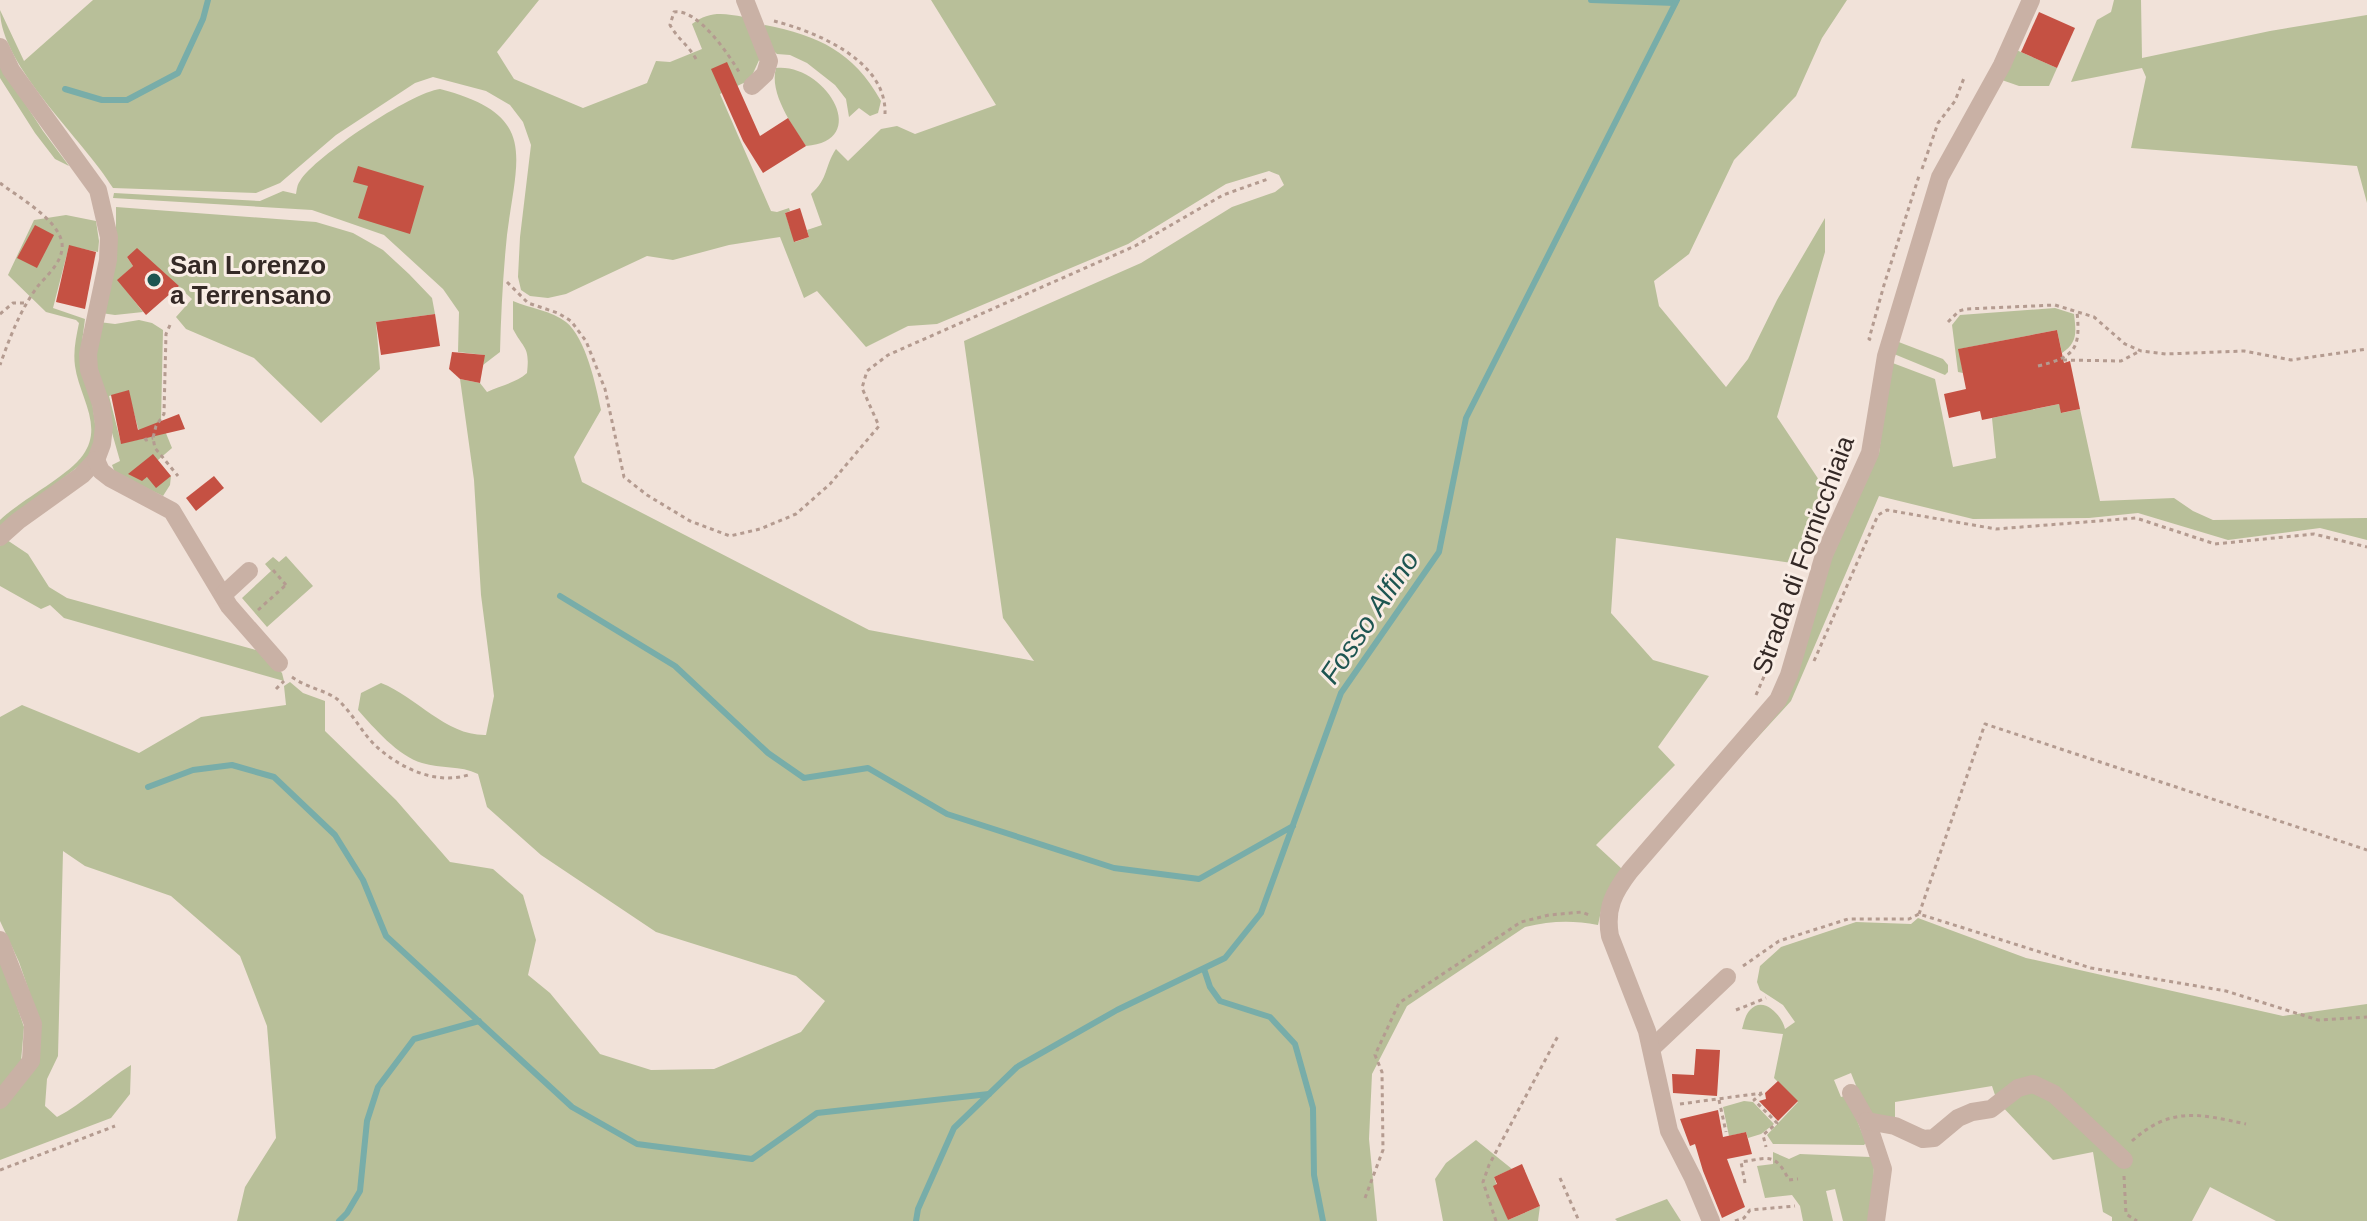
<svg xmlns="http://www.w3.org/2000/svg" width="2367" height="1221" font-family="Helvetica,sans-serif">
<rect width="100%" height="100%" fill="#f1e2d9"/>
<g fill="#b8bf99" fill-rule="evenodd">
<path d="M93,0H539L497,52L514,79L583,108L647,83L656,61L670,62L702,49L692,24C709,11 723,13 744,17L760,58L750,80L720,94L771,211L777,212L789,208L790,211L785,213L795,242L809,237L807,230L822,225L811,194C829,178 824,167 836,149L848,161L881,129L897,126L915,134L996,105L931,0H1847L1822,38L1796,96L1734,160L1689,254L1654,281L1659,306L1726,387L1748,359L1777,300L1825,218V252L1777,417L1825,489L1792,563L1616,538L1611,613L1653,660L1709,676L1658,747L1675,765L1596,845L1622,869L1603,902L1598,925C1571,920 1551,921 1525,927L1407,1006L1372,1074L1369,1139L1377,1221H237L245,1187L276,1138L267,1026L240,956L171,896L85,866L63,851L58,1056L47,1079L45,1106L57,1117C84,1103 105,1081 131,1065L130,1094L111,1118L0,1160V1108L39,1020L19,962L0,921V717L22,705L139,753L201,717L286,705L284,686L290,682L303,693L325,701V731L396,800L450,862L493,869L523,895L536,940L528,975L550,993L600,1054L651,1070L714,1069L801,1032L825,1001L796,976L656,932L541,855L487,807L478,774C460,765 441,769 422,763C398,756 374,728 358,710L361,693L381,683C417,697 446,736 486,735L494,696L481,595L474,480L460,379L480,383L487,392C501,385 516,383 527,373C530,346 524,350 513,329V301C529,308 552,311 566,322C586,338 596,386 601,410L574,457L582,482L869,630L1034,661L1003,618L964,341L1141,263L1232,207L1275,192L1284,185L1279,175L1269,171L1226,184L1128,244L937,324L908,326L866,347L817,291L804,298L780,237L729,245L673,260L647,256L566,294L548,298L530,296L521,290L518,277L520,237L531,145L523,122L510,105L486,91L433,77L415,83L336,135L280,183L256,193L113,188C84,140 0,66 0,10L24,61Z"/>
<path d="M2114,0H2141L2142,58L2270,31L2367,15V203L2357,166L2131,148L2146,77L2142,68L2071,82L2097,20L2111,12Z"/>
<path d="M765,25C819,36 853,51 881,101L878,113L870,116L859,108L849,117L846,99L835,85L807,63L790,55L777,54L770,48L762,28Z"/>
<path d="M2014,49L2057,68L2049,86H2019L1999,79Z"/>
<path d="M0,65L43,131L69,166L55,159L35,133L0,78Z"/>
<path d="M776,68C825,63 873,141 806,146C792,125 769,93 776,68Z"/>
<path d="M440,89C539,115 517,155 507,235C503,274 501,313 500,352L483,365L484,355L458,352L459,312L443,289L384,235L312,210L113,198L114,193L260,201L283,191L296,194C297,189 297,185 300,181C314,157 412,92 440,89Z"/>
<path d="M116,207L316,222L353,233L383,250L409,274L432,298L435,314L376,322L380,369L321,423L254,358L186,329L176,317L192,299L137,249L127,257L133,266L118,280L143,312L115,315L101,313L116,228Z"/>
<path d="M66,215L96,221L99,241L98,252L69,246L53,308L85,319L81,350L92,400L97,439L89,458L0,528V520C22,499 67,477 83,455C104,426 79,396 75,366C73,351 76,338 79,323L76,320L46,312L8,275L34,220Z"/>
<path d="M2055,308L2074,314C2076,332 2078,342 2062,353L2057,330L1959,349L1963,373L1958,372L1952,325L1960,315Z"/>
<path d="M139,320L152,323L163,330L161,421L172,448L158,460L142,480L147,477L171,476L170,485L163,496L115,473L112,465L120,461L94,369L99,322L115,324ZM128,391L141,439L121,443L109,396Z"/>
<path d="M1896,341L1943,359L1948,365V372L1945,375L1894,354Z"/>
<path d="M1890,362L1935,379L1953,467L1996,458L1992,418L2059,404L2062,413L2080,409L2100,501L2174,498L2193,511L2213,520L2367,518V540L2320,528L2228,540L2138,513L2089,518L1973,519L1879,496L1791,701L1726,772L1783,703L1830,562L1879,453Z"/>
<path d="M7,540L28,554L49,587L67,598L263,652L282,673L284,681L64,618L50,605L41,609L0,586V546Z"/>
<path d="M286,556L313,586L267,627L242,598L271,571L265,564L273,557L279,562Z"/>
<path d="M1918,918L2026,958L2283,1016L2367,1004V1221H2276L2210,1187L2192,1221H2112V1217L2103,1212L2093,1152L2053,1160L1997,1101L1992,1086L1895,1102V1120L1867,1113L1851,1073L1834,1080L1841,1097L1847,1095L1866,1143L1864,1145L1773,1144L1767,1135L1798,1102L1774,1078L1783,1034L1742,1029C1744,1023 1745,1015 1750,1010C1763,995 1782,1015 1785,1029L1795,1022L1783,1005L1760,990L1757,982L1760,966L1781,947L1856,922L1911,924Z"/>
<path d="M0,956L24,1027L21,1061L0,1089Z"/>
<path d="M1744,1101L1753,1102L1774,1124L1761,1134L1748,1138L1746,1132L1729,1136L1723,1107Z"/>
<path d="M1476,1140L1512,1169L1494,1177L1508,1220L1540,1206L1538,1221H1443L1435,1179L1446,1163Z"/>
<path d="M1773,1152L1789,1159L1800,1154L1870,1157L1874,1161L1873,1221H1843L1835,1189L1826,1191L1833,1221H1803L1800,1206L1792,1195L1765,1198L1757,1166L1773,1164Z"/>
<path d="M1667,1199L1681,1221H1617L1615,1219Z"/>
</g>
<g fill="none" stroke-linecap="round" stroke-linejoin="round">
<g stroke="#78ada9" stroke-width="6">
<path d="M1591,0L1675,3"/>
<path d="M65,89L102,100H127L178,73L203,19L208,0"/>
<path d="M560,596L675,666L768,753L804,778L868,768L947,814L1114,868L1199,879L1293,826"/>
<path d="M148,787L193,770L232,765L274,777L335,835L363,880L386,936L572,1107L637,1144L752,1159L817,1113L989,1094"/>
<path d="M1204,969L1210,987L1220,1001L1270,1017L1295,1044L1313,1108L1314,1175L1323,1221"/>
<path d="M339,1221L347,1213L360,1191L367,1121L378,1087L414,1039L479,1021"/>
<path d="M916,1221L918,1209L954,1128L1017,1067L1117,1010L1225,958L1261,913L1341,693L1439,552L1466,418L1677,0"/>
</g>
</g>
<g fill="#c55143">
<path d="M2039,12L2075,28L2057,68L2021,52Z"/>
<path d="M727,62L760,136L788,118L806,146L763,173L743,141L711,69Z"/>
<path d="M358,166L424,186L410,234L358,218L368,186L353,182Z"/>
<path d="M800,208L809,237L794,242L785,213Z"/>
<path d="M35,225L54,235L37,268L17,258Z"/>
<path d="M69,245L96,252L85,309L56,302Z"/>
<path d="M137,248L179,286L146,315L117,280L133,266L127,257Z"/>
<path d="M435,314L440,346L381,355L376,322Z"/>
<path d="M2057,330L2064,363L2070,361L2080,409L2061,413L2059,404L1982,420L1980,411L1949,418L1944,394L1966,389L1958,349Z"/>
<path d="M452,352L485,355L480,383L460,379L449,369Z"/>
<path d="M129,390L138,430L179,414L185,429L121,444L111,395Z"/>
<path d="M153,454L171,476L156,488L147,477L142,481L128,474Z"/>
<path d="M214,476L224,488L196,511L186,498Z"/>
<path d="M1696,1049L1720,1050L1717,1096L1673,1093L1672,1074L1694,1075Z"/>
<path d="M1778,1081L1798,1101L1778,1121L1759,1101L1766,1099L1765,1093Z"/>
<path d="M1718,1110L1723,1137L1746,1132L1752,1154L1727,1159L1745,1207L1722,1218L1703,1171L1695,1144L1690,1146L1680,1119Z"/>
<path d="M1522,1164L1540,1206L1508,1220L1493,1186L1497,1184L1494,1177Z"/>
</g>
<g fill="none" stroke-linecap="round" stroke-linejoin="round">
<g stroke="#b49b90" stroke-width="3" stroke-dasharray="4 4" stroke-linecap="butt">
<path d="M774,21C817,32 887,61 885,114"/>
<path d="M696,59C689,46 677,38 670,25L674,12C697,8 728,53 739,72"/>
<path d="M1922,169L1938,123L1955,101L1964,78"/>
<path d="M0,183C18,197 58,219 62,243C64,261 48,274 38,286C20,310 10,337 0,365"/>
<path d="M507,282L528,303L558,313L571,321L586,341L605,389L624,477L647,495L690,521L730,536L760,529L796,514L830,484L879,426L862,388L867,371L888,355L1135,246L1223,195L1268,179"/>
<path d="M0,314L13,303H28"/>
<path d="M1948,322L1959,311L1966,309L2055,305L2094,317L2125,344L2141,351L2166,354L2244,351L2291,360L2367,349"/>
<path d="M170,325L166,334L164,414L156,426L153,438L155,448L178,476"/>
<path d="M1871,340L1869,339L1884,285L1919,176"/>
<path d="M2063,360L2121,361L2140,351"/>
<path d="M2038,366C2074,357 2081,350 2077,312"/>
<path d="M145,438L146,440L153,438"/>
<path d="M273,570L286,585"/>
<path d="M258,610L287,584"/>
<path d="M1814,661L1878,515L1887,510L1996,529L2136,518L2215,544L2314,534L2367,547"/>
<path d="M292,677C307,688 325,690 337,699C353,713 362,734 378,748C402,769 438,786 471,774"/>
<path d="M276,689L284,681"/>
<path d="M1756,695L1775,651"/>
<path d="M1919,914L1985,724L2367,850"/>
<path d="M1743,966L1779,941L1848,919H1909L1919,914L2091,968L2226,991L2318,1020L2367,1017"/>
<path d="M1736,1010L1766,998"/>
<path d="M1762,1093L1754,1100L1777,1123L1763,1135L1766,1147"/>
<path d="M1719,1100L1726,1132"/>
<path d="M1680,1104L1762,1093"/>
<path d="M2132,1141C2171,1106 2199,1114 2246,1124"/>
<path d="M0,1170L115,1126"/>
<path d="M2124,1176L2126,1214L2137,1221"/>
<path d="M1560,1178L1579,1221"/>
<path d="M1745,1183L1741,1162C1769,1158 1775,1152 1789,1180L1798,1179"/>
<path d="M1365,1198L1383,1150L1382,1072L1375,1055L1399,1003L1521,922L1549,915L1582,912L1589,915"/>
<path d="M1496,1221L1483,1182L1489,1165L1558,1036"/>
<path d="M1735,1221L1744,1218L1750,1210L1795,1206"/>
</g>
<g stroke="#c9b1a5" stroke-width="18">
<path d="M745,0L769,61L765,74L752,86"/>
<path d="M0,47L11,70L98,190L109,237L108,260L88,354L89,370L101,404L104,426L102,444L96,460L82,475L18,521L0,537"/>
<path d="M96,460L101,471L110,478L172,511L229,606L279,663"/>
<path d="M223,595L249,571"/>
<path d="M0,940L33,1024L31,1061L0,1100"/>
<path d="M1652,1048L1727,977"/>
<path d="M1851,1093L1867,1121L1883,1169L1876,1221"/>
<path d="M1867,1121L1895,1126L1923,1139L1934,1138L1958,1118L1972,1112L1991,1109L2018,1088L2033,1084L2054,1094L2124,1160"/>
<path d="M1711,1221L1693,1178L1669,1131L1647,1031L1610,936C1605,908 1614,892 1630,871L1778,700L1789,675L1824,555L1870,453L1886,356L1940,177L2002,65L2031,0"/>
</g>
</g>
<circle fill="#1d5551" stroke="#f9ede5" stroke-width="3" cx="154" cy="280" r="8"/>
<g text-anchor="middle" stroke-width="6" stroke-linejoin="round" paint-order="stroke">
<g font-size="26" font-weight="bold" fill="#342926" stroke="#f9ede5" text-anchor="start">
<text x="170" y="274">San Lorenzo<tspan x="170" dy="30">a Terrensano</tspan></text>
</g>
<g font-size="26" fill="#342926" stroke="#f9ede5">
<text transform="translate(1803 555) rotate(-70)" y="9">Strada di Fornicchiaia</text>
</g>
<g font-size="28" font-style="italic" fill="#1d5551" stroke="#f9ede5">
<text transform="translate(1369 617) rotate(-56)" y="10">Fosso Alfino</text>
</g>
</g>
</svg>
